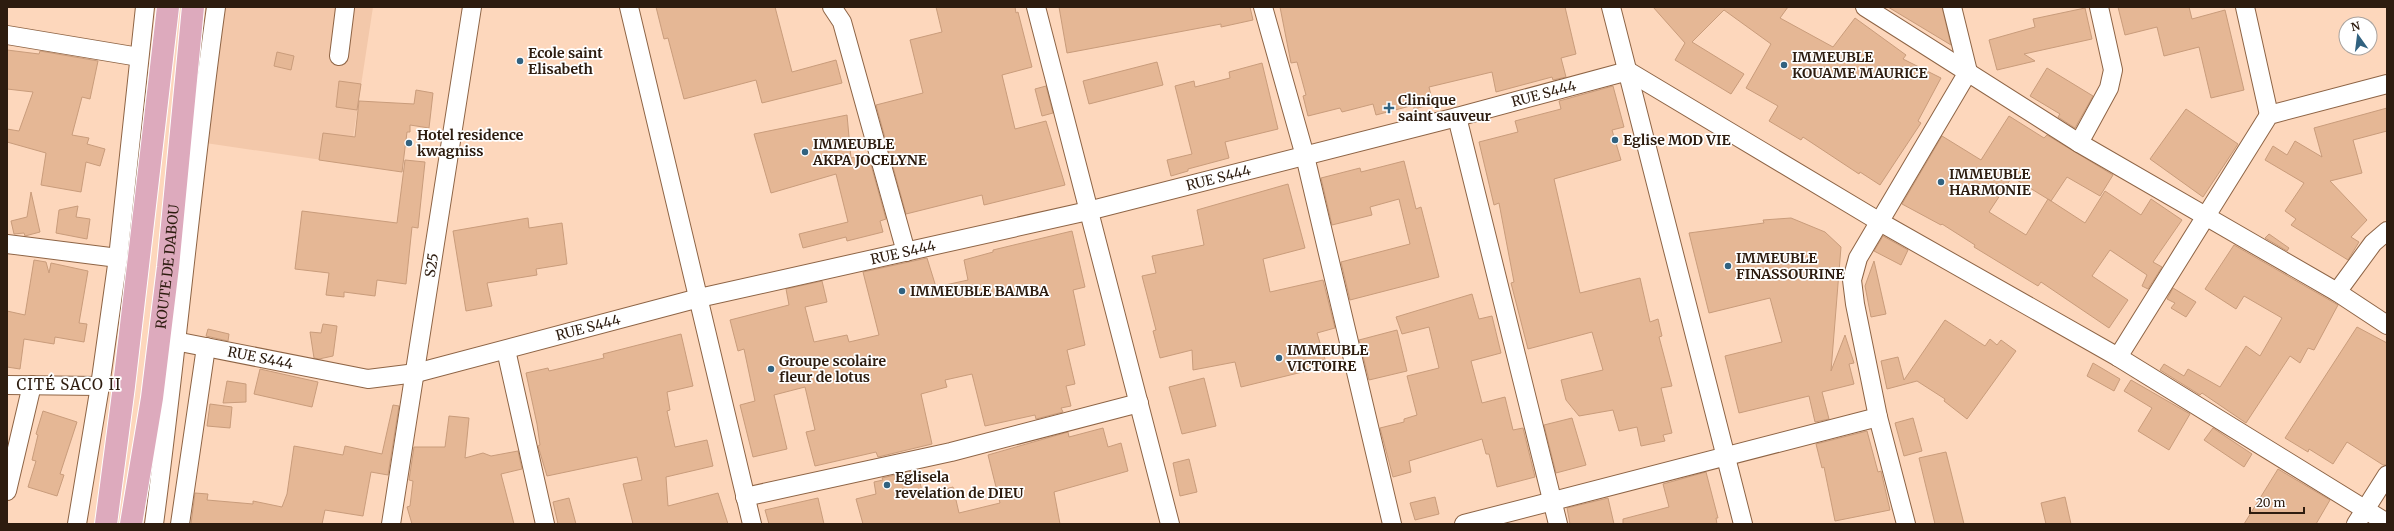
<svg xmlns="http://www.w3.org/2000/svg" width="2394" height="531" font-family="Merriweather,serif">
<rect width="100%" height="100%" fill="#fdd7bc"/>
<path fill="#f3c8aa" d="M198,7H373L349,164L192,141Z"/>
<g fill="#e5b795" stroke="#c99c7b">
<path d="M656,7H775L792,72L836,60L842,83L762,103L756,80L684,99L668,38L664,39Z"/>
<path d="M936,7H1015L1016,13L1018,12L1032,67L1002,75L1015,129L1046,121L1065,185L984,205L982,195L906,214L876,105L923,93L910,40L942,32Z"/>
<path d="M1059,7H1250L1253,20L1221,27V24L1067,53Z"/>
<path d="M1280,7H1565L1576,54L1561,58L1566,77L1553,80L1552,77L1496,92L1492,72L1429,87L1433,104L1414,109V105L1376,115L1373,104L1342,112L1340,108L1308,116L1303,96L1306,95L1297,62L1291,63Z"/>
<path d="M1653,7H1788L1780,18L1833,47L1855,18L1906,55L1903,59L1941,78L1918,121L1921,123L1880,185L1860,172L1859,174L1803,137L1801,140L1769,121L1778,106L1746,88L1771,44L1724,10L1692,42L1744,74L1731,94L1675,60L1685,43Z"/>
<path d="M1888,7H1942L1951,45Z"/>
<path d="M2118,7H2189L2192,19L2225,10L2244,90L2211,98L2199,47L2164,56L2157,27L2125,35Z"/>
<path d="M2085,8L2092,39L2024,54L2035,61L1997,70L1989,40L2035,27L2033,19Z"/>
<path d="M7,50L39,54L40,51L98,61L90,99L82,97L72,135L89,138L87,144L105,149L100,166L86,162L81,192L41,185L46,153L7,142V129L19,131L33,92L7,89Z"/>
<path d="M277,52L294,56L291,70L274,66Z"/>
<path d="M1157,62L1163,85L1089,104L1083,81Z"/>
<path d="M1262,63L1278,129L1225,142L1229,158L1188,169V171L1171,176L1167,160L1192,154L1175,86L1194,81L1195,87L1230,78L1229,72Z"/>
<path d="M2047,68L2093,96L2075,128L2058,117L2060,114L2030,96Z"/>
<path d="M339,81L361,84L357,110L336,107Z"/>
<path d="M1046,86L1053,113L1042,116L1035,89Z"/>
<path d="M1613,86L1624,127L1612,130L1621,160L1554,179L1580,293L1640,278L1650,322L1658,319L1662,336L1659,337L1672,386L1661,388L1672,433L1663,435L1665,441L1641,446L1637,427L1619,431L1613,410L1579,416L1566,400L1561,380L1603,370L1592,332L1528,349L1511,283L1514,282L1499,203L1494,205L1479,142L1518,132L1515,121L1561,109L1559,101Z"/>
<path d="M416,90L433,93L429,128L410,125V132H407L402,172L319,160L323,133L355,137L359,101L414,104Z"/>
<path d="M2387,108V131L2353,140L2362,173L2330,181L2367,220L2351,237L2359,242L2348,260L2291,225L2296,219L2285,211L2304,183L2265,160L2273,146L2287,155L2295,141L2322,157L2314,128Z"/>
<path d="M2186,109L2238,144L2203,197L2150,159Z"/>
<path d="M847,115L851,158L868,154L886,219L880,221L883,232L847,241L846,237L803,248L799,234L848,222L836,174L771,193L754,134Z"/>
<path d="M2009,116L2044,138L2047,135L2113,175L2100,196L2067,177L2051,201L2012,177L1989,212L2026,235L2048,199L2085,223L2105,191L2141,215L2151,199L2182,220L2153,262L2162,267L2148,289L2142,286L2147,275L2110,250L2092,276L2128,300L2109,328L2041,282L2038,286L1974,247L1975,245L1942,224L1941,225L1902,204L1942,136L1981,160Z"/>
<path d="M405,160L425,162L418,228L412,227L406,284L377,280L375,296L344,292V297L326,295L329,273L295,269L302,211L397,223Z"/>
<path d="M1404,161L1416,209L1421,207L1439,277L1350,300L1341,262L1410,244L1399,199L1370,207L1372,215L1332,225L1321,178L1360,168L1361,172Z"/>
<path d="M1288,184L1305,248L1263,259L1270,292L1323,280L1335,328L1317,333L1327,366L1241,387L1235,362L1193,370L1192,350L1160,358L1153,331L1156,330L1142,276L1156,273L1152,256L1204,245L1197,210Z"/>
<path d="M31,192L40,232L25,236L24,233L14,234L11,221L27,217Z"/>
<path d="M78,206L76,217L90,219L87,239L56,233L59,210Z"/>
<path d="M528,218L529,228L562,223L567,264L536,269L537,275L487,283L492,306L466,311L453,231Z"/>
<path d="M1791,218L1825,232L1841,247L1831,371L1845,335L1854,363L1849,364L1854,384L1822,392L1829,419L1815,422L1809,396L1739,413L1725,356L1782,342L1770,298L1709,313L1689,233L1764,223L1763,220Z"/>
<path d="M1072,231L1085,287L1073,290L1085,345L1067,350L1075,384L1066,386L1071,406L1061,408L1063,412L1036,419L1035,415L985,426L972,374L945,380L947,387L921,394L932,444L878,457L876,452L815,466L806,432L815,430L805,387L774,395L787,449L753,457L740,405L755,401L744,349L738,351L730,320L789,305L786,289L822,281L827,302L805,307L814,342L847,335L849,342L879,335L863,272L927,258L936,287L968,280L964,260L993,252V250Z"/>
<path d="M2269,234L2289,248L2287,251L2265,238Z"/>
<path d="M1883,236L1908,250L1901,265L1874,251Z"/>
<path d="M2234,245L2338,305L2314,350L2308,348L2300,363L2290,356L2246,423L2202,393L2200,395L2160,370L2164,364L2184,376L2188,369L2220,387L2246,346L2260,356L2278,325L2282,318L2244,296L2236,309L2205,289Z"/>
<path d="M34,260L46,262L49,273L51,263L88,271L79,323L87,324L84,342L55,337L54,344L24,339L20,369L7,367V311L25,315Z"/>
<path d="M1874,261L1886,314L1871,317L1865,286Z"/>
<path d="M2173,288L2196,302L2186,317L2171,308L2175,303L2167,299Z"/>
<path d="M1472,294L1479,319L1492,316L1501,353L1471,361L1482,403L1505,397L1513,430L1523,428L1535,477L1497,487L1489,454H1486L1482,439L1409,461L1411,472L1393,477L1380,428L1404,422V419L1417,415L1407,376L1439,368L1429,327L1402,334L1396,317Z"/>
<path d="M1945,320L1985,346L1990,339L1997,345L2001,340L2016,351L1967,419L1944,401L1945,399L1917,381L1887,389L1881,361L1898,357L1904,380Z"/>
<path d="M323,324L337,326L333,356L319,359L314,358L310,332L321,333Z"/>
<path d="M2357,327L2387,343V465H2383L2347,442L2333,464L2309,449L2308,452L2285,438Z"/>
<path d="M208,329L229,334L228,341L206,336Z"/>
<path d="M1397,330L1407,371L1369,380L1359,340Z"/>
<path d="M681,334L693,386L667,392L670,410L667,411L675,447L707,440L713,466L666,477L668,506L718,493L728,524H633L623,484L642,480L637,457L547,476L538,446L540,445L537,424L526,373L548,368L549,371L604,358L603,354Z"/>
<path d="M2093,363L2120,379L2114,391L2087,376Z"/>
<path d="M260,369L318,382L312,407L254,394Z"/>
<path d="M1204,378L1216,426L1182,434L1169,387Z"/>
<path d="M2131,380L2190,414L2169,450L2138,431L2152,408L2124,391Z"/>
<path d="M227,381L246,384V402L223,403Z"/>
<path d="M210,404L232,407L230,428L207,426Z"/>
<path d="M393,405L399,406L388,475L371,472L363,516L325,510L322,524H191L195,493L208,494L207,500L253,504V501L282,507L287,494L294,446L343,455L345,446L382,454Z"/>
<path d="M43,411L77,422L60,474L64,475L57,496L28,487L36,461L32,460L38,435L36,434Z"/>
<path d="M449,416L469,418L465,458L483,453L491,456L518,451L522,469L501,474L514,524H412L407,507L410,506L413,481L409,480L414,447H445Z"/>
<path d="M1572,418L1586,465L1556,473L1544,425Z"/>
<path d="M1913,418L1922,451L1904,456L1895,423Z"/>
<path d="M1103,428L1108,447L1121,443L1128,471L1054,492L1060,524H863L856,499L876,494L874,482L883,480L882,478L917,470L923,495L953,487L959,513L1000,503L988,455L1068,432L1069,437Z"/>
<path d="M2213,428L2252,454L2244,467L2204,440Z"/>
<path d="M1867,431L1878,472L1881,471L1890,510L1835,521L1824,467L1822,468L1816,444Z"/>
<path d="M1946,452L1964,524H1935L1919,458Z"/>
<path d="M1189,459L1197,492L1180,496L1173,463Z"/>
<path d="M2278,469L2330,500L2316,524H2244Z"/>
<path d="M1706,472L1718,518H1716L1717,524H1623V519L1669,507L1663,484Z"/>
<path d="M1435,497L1439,514L1415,520L1410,503Z"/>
<path d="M2065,497L2071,524H2046L2041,503Z"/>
<path d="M569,498L576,524H558L553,502Z"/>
<path d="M818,498L824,524H769L765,510Z"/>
<path d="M1608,498L1614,524H1570L1567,508Z"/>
</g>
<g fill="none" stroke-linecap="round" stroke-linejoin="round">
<defs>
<g id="minor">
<path d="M629,7L752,524"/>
<path d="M832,7L842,22L906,252"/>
<path d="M1036,7L1170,524"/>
<path d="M1263,7L1305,156L1392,524"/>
<path d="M1611,7L1743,524"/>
<path d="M1865,7L2079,143L2337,292L2387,325"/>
<path d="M2245,7L2269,115"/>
<path d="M7,35L139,57"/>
<path d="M339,56L345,8"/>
<path d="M1457,117L1558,524"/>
<path d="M2079,143L2109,88L2113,70L2099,7"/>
<path d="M7,244L118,258"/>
<path d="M2337,292L2373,243L2387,231"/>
<path id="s1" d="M175,341L368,379L416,373L699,298L1088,211L1457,117L1628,71L1880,222L2118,357L2387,523"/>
<path d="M506,350L545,524"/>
<path d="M2118,357L2269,115L2387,84"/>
<path d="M7,385L100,386"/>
<path d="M7,491L32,385"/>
<path d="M745,497L951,452L1139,403"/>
<path d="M77,524L100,386L118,258L145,7"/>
<path d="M154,524C177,352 192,179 216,7"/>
<path d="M180,524L206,347"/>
<path id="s2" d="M391,524L472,7"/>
<path d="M1464,524L1878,417"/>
<path d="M1906,524L1878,417L1855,304L1852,280L1858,258L1968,72L1952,7"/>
<path d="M2356,524L2387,475"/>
</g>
<g id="major">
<path d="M106,524L124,386L168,7"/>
<path id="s3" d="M131,524L152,398L168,267L193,7"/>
</g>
</defs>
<use href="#minor" stroke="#8e6445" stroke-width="20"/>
<use href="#major" stroke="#fff" stroke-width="24"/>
<use href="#minor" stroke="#fff" stroke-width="18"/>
<use href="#major" stroke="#ddaabd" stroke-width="22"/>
</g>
<g fill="#316280" stroke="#fff" stroke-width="1.5">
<circle cx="520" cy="61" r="4"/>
<circle cx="1784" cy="65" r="4"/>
<path d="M1387 102h4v4h4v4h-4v4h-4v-4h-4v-4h4z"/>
<circle cx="1615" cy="140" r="4"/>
<circle cx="409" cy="143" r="4"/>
<circle cx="805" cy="152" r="4"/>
<circle cx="1941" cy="182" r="4"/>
<circle cx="1728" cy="266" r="4"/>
<circle cx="902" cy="291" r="4"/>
<circle cx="1279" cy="358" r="4"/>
<circle cx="771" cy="369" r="4"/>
<circle cx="887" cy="485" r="4"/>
</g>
<g text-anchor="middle" stroke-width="3.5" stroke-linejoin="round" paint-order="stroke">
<g font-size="14" font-weight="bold" fill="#2d1c0f" stroke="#fff" text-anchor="start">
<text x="528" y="58">Ecole saint<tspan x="528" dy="16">Elisabeth</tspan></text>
<text x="1792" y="62">IMMEUBLE<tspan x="1792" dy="16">KOUAME MAURICE</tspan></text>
<text x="1398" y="105">Clinique<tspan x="1398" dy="16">saint sauveur</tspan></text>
<text x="417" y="140">Hotel residence<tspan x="417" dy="16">kwagniss</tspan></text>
<text x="1623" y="145">Eglise MOD VIE</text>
<text x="813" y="149">IMMEUBLE<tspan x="813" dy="16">AKPA JOCELYNE</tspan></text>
<text x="1949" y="179">IMMEUBLE<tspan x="1949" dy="16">HARMONIE</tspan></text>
<text x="1736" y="263">IMMEUBLE<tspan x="1736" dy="16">FINASSOURINE</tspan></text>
<text x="910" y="296">IMMEUBLE BAMBA</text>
<text x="1287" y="355">IMMEUBLE<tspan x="1287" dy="16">VICTOIRE</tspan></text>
<text x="779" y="366">Groupe scolaire<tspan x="779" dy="16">fleur de lotus</tspan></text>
<text x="895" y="482">Eglisela<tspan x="895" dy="16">revelation de DIEU</tspan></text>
</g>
<g font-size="14" fill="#2d1c0f" stroke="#fff">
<text dy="5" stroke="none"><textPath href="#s1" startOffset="1407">RUE S444</textPath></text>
<text dy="5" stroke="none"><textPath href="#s1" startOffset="1071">RUE S444</textPath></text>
<text dy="5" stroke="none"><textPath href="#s1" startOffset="747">RUE S444</textPath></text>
<text dy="5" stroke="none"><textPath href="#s3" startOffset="260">ROUTE DE DABOU</textPath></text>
<text dy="5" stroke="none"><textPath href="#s2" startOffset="262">S25</textPath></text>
<text dy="5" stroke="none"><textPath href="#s1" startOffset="423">RUE S444</textPath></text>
<text dy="5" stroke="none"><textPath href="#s1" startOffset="87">RUE S444</textPath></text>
</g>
<g font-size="15" letter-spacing="1" fill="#2d1c0f" stroke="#fff">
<text x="69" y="390">CITÉ SACO II</text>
</g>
</g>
<rect width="2394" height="531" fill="none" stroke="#2d1c0f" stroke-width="16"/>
<g transform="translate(2358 36) rotate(346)"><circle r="19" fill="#ffffff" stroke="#aba49f"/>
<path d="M0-3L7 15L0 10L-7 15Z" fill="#316280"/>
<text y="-6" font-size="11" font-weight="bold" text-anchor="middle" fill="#2d1c0f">N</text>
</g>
<path d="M2250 507v6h54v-6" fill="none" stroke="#2d1c0f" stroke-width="2"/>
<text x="2256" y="507" font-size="12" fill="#2d1c0f" stroke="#ffffff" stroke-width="3" paint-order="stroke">20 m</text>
</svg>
